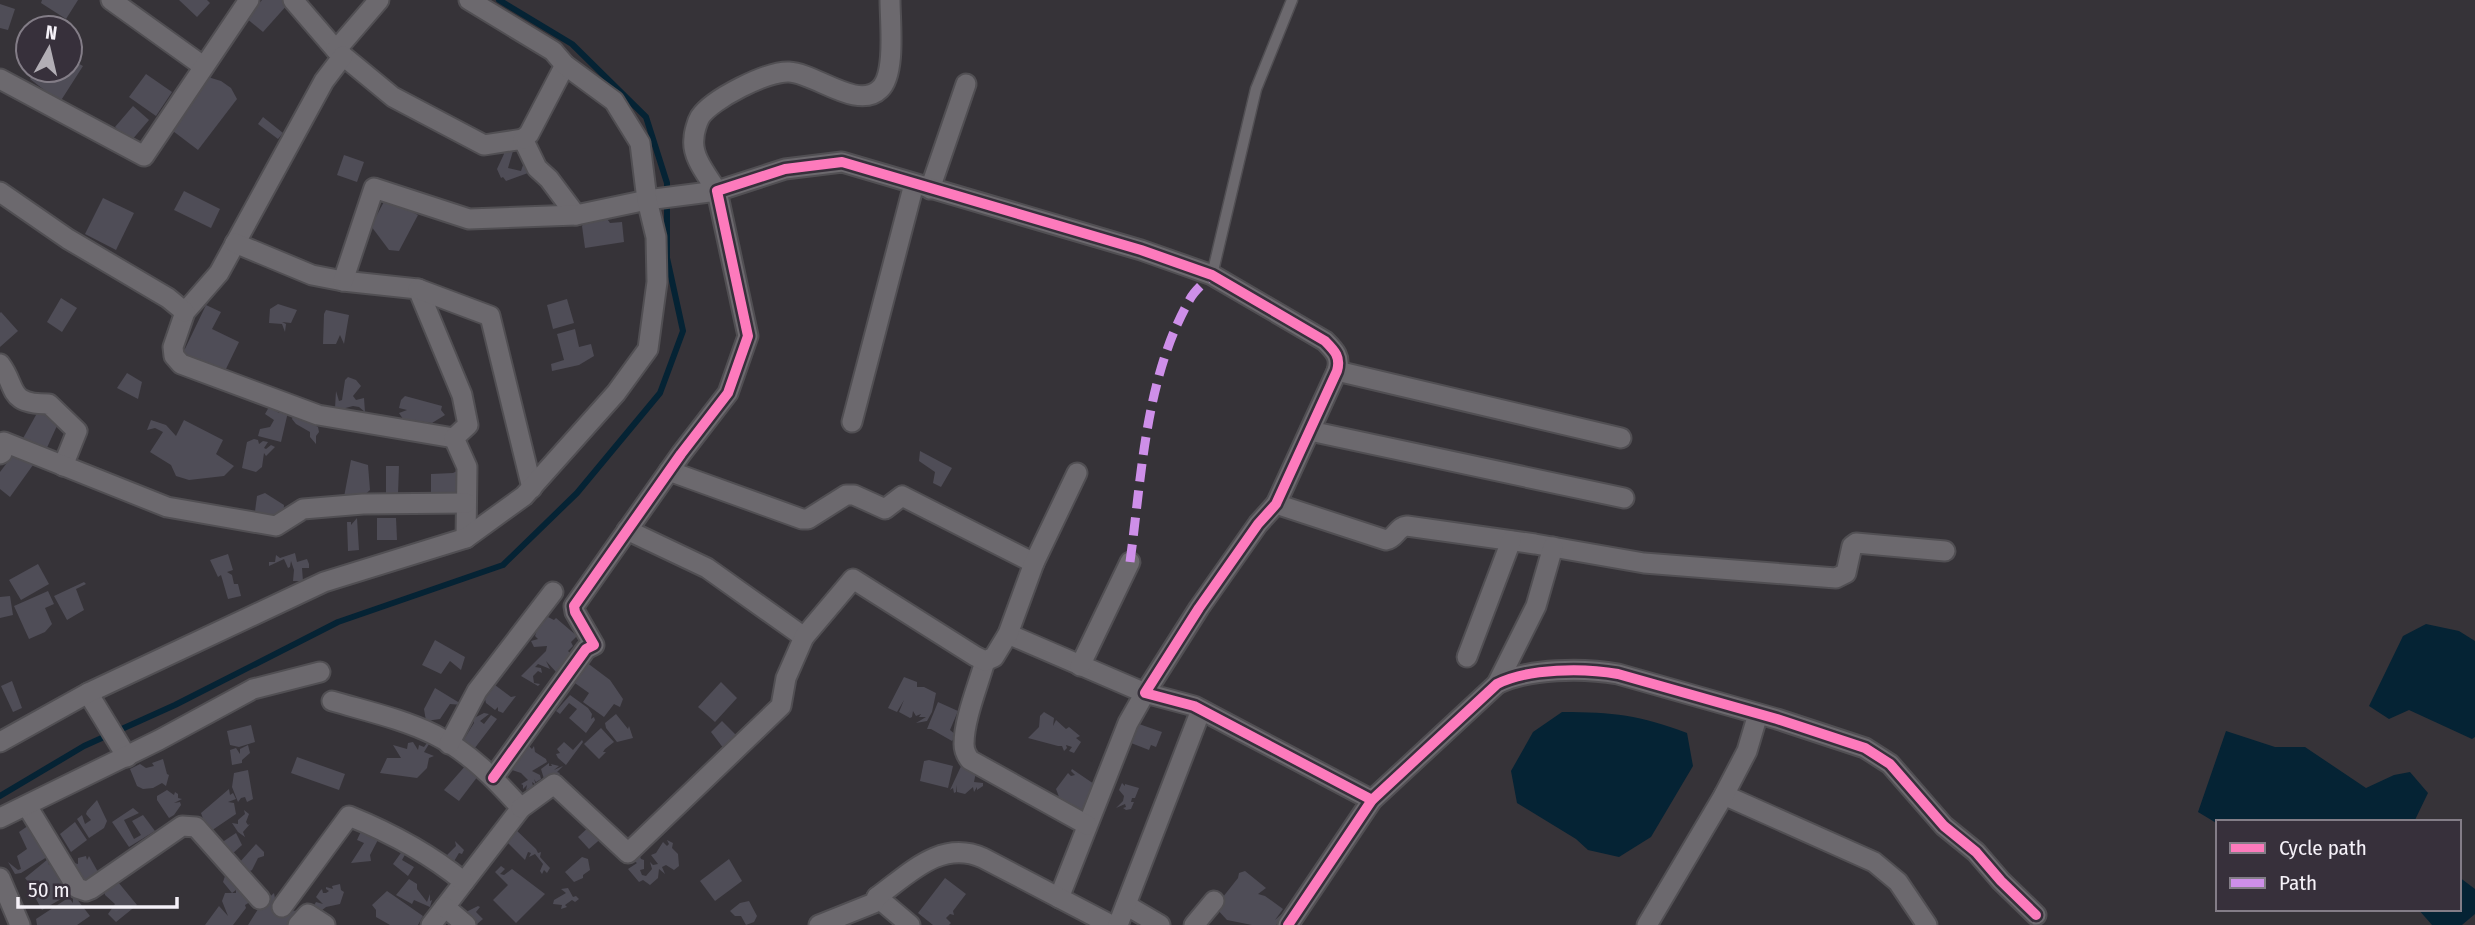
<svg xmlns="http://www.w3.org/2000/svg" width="2475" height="925" font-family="'Fira Sans Condensed',sans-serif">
<rect width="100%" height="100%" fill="#363338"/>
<g fill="#052334">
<path d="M2426,624L2459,631L2475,641V737L2472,739L2409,710L2389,719L2369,706L2403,636Z"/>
<path d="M1562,712C1613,712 1640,715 1687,733L1693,766L1651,837L1619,857L1588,850L1576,839L1517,803L1511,771L1533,732Z"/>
<path d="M2226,731L2275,747H2305L2366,788L2394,775L2410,772L2428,793L2414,822H2218V824L2198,812Z"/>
<path d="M2459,877L2475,889V914L2462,925H2432L2418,909H2459Z"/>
</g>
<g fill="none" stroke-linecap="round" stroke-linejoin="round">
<path stroke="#052334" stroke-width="6" d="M0,796L84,746L175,705L338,622L503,565L577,493L660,393L683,331L667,258V183L646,117L572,44L499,0"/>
</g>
<g fill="#4f4d57">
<path d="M42,0H78L66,19L41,3Z"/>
<path d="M179,0H207L210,3L197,17Z"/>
<path d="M262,0H283L288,4L263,32L246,18Z"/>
<path d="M0,4L15,9L8,30L0,28Z"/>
<path d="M72,60L83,66L60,102L30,79L37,70H70Z"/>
<path d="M146,74L172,92L156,116L129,97Z"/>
<path d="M208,77L221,81L231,88L237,99L198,150L169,128Z"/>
<path d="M133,106L149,120L131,141L115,127Z"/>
<path d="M263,117L283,133L278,139L258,124Z"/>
<path d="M509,148L513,151L508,168L521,171L524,162L529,167L528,173L506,181L503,177L501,178L497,169L504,154L503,149Z"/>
<path d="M344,155L364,162L357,182L337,175Z"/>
<path d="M184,191L220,209L211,228L174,210Z"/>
<path d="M103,198L134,213L116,250L85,234Z"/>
<path d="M386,198L418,215L399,251L389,250L371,226Z"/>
<path d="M605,216L610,223L622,222L624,242L585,248L582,226L586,220Z"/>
<path d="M61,298L77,308L62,332L47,322Z"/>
<path d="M567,299L574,323L553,329L547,305Z"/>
<path d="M278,304L297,310L291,323L282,322L286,324L285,332L282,324L269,323L270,309Z"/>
<path d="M206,305L221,312L212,329L239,342L224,373L182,355Z"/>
<path d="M326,310L349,315L344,344L340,335L336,344H323L324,314Z"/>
<path d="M1,312L18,331L0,347V313Z"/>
<path d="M575,329L579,347L591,344L594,356L579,365L552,371L551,364L564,360L557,334Z"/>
<path d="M127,373L142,382L138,399L117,388Z"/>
<path d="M348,377L356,380L361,386L353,396L356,400L364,398L365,412L359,407L353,406L338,410L335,408L336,391L339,401L342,400L345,380Z"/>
<path d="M405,396L442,406L441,410L445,415L432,423L403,419L399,413L407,410L399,408L401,400Z"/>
<path d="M41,406L61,417L45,452L21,442Z"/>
<path d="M269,407L279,413L288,412L281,442L258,436L260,429L270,427L274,420L265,414Z"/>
<path d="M294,413L318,427L319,432L316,436V444L310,437V432L296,424L292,419Z"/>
<path d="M151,420L166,425L176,436L184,420L223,440L216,454L234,466L224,476L189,480L176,476L171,465L150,452L163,432L155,428L147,430Z"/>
<path d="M254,439L258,440L259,444L263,441L268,442L264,448L266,449L271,445L275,447L266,456L264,453L262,467L256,472L242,468L247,442Z"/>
<path d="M920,451L952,468L941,487L933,483L935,472L919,461Z"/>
<path d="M15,452L33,465L10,497L0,489V472Z"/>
<path d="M351,460L368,465L370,490L359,500L344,497Z"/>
<path d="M386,466H399L398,494H386Z"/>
<path d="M459,470L463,493L431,500V474L453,473Z"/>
<path d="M265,493L284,505L283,518L254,519L257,496Z"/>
<path d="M357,518L359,550L348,551L347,522H351V525Z"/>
<path d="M377,518H396L397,540H377Z"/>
<path d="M295,553L297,562L307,559L309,564V568H302L303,581H293L294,570L291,561L290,567L288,568L284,559L269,566V562H275L276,555L280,558Z"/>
<path d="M228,554L233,570L227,572L232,575L234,584H238L241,596L228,599L221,575L218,577L210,560Z"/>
<path d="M38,564L49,584L21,600L9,580Z"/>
<path d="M84,582L86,584L76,589L84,610L67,620L54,596Z"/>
<path d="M48,591L54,604L45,608L52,624L45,632L29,639L14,606Z"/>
<path d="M10,596L13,615L0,618V597Z"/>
<path d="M548,617L554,620L556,618L577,636L571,642L573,646L568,651L570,653L577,647L557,673L546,661L550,669L538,664L535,667L541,668L542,673L538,671L533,676L534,683L540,684L538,686L521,676L546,651L547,646L534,647L531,641L538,639L535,636L537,630Z"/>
<path d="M435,640L465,657L461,670L450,661L441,674L422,665Z"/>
<path d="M586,662L610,680L623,699L620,707L614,704L604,717L583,702L589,693L572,681Z"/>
<path d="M904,677L917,682V687H924L936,693L932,712L927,721L916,723L926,717H919L921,714L916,716L913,711L912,717L910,718L899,712L904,700L897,712L888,708Z"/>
<path d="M12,681L22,708L13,712L1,686Z"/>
<path d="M721,682L737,698L715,722L698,707Z"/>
<path d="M495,685L511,697L516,696L503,713L498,711V707L495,710L486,703L485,699Z"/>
<path d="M435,688L463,705L450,704L440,719L426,721L424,709Z"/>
<path d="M570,695L588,708L592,714L591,719L594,717L595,720L586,733L569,718L577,709L569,703L560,714L556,711Z"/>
<path d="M938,702L958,711L950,730L956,735L952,741L931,729H927Z"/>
<path d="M1044,712L1054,718L1053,726L1056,720L1066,729L1069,727L1080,736L1076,738L1081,742L1074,753L1069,751L1072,747L1066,745L1067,748L1064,751L1062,746H1058L1028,738L1039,727L1040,716Z"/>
<path d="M484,713L489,714L480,721L484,724L491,715L497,719L471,753L461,744L474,723V718Z"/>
<path d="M616,714L628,729L629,726L633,738L617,742L606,728L605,723Z"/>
<path d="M722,721L737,736L724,749L711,732Z"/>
<path d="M1139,724L1162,732L1156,747L1151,745L1149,750L1131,743Z"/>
<path d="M251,725L255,742L239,747L230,745L227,731Z"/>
<path d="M601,728L614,742L605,749L603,752H606L599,759L584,744Z"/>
<path d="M582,740L583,742L566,765L558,758L556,754L560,753L557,749L564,742L573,750Z"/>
<path d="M413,742L418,750L419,745L424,747L427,743L429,744L424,752L434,756L429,758L427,768L417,778L380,773L387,758H401L393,745L407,749L408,743Z"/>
<path d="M526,743L532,749L534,746L535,752L546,759L547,762L532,771L540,775L541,779L536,782L534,779L536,785L532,782L533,786L526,790L527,785L523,789V785L521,784L528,780L521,773L512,770L508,774Z"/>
<path d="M248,745L250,753L242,760V763L232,765L230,750L236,748L240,754V749Z"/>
<path d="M297,757L345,774L339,790L291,773Z"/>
<path d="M163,759L167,774L169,775L166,786L162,783L153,788L143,789L137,786L130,769L140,764L146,768L154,766L152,763Z"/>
<path d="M929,760L953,766L948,788L920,781L924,761Z"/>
<path d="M963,762L976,772L974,782L983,783V786L977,790V787L974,792L973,787L965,794L957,792V785L956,792L954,793L953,788L950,790Z"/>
<path d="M549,763V766H552L551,764L559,766L554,770L563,766L557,772L560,773L557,777L530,790L540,781L541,784L544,779L541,769Z"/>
<path d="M467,764L478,776L459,801L444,790Z"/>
<path d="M1072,769L1097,786L1082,812L1062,805L1066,802L1059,797L1056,789L1068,773L1071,776L1075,775L1071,771Z"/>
<path d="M248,770L253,799L247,802L245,797L241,798L238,802L232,787L234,773Z"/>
<path d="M1122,783L1125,786V784L1139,788L1135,798H1132L1131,802H1134L1131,809L1126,810L1123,808L1126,807L1125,804L1116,808L1123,801L1124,796L1119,790Z"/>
<path d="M229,789L230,795L233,793L236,799L228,802L234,803L236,814L208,833L201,813Z"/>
<path d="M167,790L174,795L175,792L178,794V798L182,799L174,803L180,802L181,805L174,815L169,818L157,800V796Z"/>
<path d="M97,800L107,821L104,828L89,838L77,819L82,815L85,824L91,820L86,814L87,811Z"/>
<path d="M133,808L139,813L124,820L134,839L141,835L132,821L143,815L155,831L129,847L112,822Z"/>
<path d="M244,810L249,814L246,822L248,825L250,824L243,832L245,837L238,832L232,823L238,824V820L245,814Z"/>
<path d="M35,821L47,857L21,873L15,874L8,862L18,870L21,869L17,856L27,849L19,832Z"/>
<path d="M75,822L87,840L71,852L60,834Z"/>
<path d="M591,825L604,836L589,849L578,837Z"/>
<path d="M363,827L380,836L370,855L371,861L351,863L364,843L357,840Z"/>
<path d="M513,827L536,849L538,853L541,852L540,857L550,868L547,873L544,870L542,874L540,871L543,864L535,854L529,857L531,853L528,852L525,860L503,838Z"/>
<path d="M236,833L242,845L231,855L221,843Z"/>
<path d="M667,840L673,843L672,848L678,854L679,866L674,870L666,865L662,867L665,874L659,869L658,878L650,885L643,880L639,882L628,869L637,863L631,859L639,854L641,859L644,860V869L640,870L642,875L646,876L652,869L650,862L653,865L658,864L651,855L656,853L663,842L667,846L669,844Z"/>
<path d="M455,841L464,850L462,854L459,853L453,863L445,857L456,846Z"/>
<path d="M256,844L264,852V856L258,858L252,870L244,874L239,863Z"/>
<path d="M403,850L407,851L402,860L414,867L408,876L393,864Z"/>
<path d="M86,856L87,860L89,856L98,872L79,886L68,866L74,863L78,864V858Z"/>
<path d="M582,857L588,859L590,870L583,875V878L574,882L565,872Z"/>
<path d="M48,859L49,865L52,863L75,891L42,910L36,899L37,895L33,894L36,892L25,878Z"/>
<path d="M729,859L742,881L715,901L700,881Z"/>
<path d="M501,866L505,869L500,874L504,875L512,869L545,894L516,923L493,900L508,885L495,872Z"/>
<path d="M1245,871L1266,888L1258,894L1265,896L1283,909L1275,920L1299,899L1285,917L1276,925H1252L1227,920L1215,907L1238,878L1239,873Z"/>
<path d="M225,876L232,884L252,898L250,902L245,905L246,908L233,925H205L219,906L228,916L222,901L225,893H236V890L232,893L223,882Z"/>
<path d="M945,878L966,894L953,911L954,915L950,914L946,918L951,923L949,925H933L918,913Z"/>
<path d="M409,879L417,884V889L427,902L430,894V901L432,900L430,907L414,900L412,904L396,895Z"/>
<path d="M118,882L137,905L116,922L108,914L115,904L105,895L104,887Z"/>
<path d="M340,884L341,890L344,892L340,904L326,907L316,915L313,907L316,902L323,904L316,897L320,891L322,889L323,893H326L329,891L326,889V887L333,889L332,886Z"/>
<path d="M568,888L573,897L576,896L579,899L575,902L572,900L565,905L567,907L561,909L562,905L553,904L554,900L566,893L561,889Z"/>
<path d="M387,891L423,916L418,925H390L376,917V910L372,905Z"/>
<path d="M274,893L278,914L299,910L290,925H248L260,906Z"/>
<path d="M73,894L90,916L77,925H37L36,919L65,900L69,898L73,903Z"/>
<path d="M749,901L757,916L754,922L746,925L741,916H735L730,911L740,903Z"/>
<path d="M478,906L480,907L476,912L483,919L477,924L464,916L468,911Z"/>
</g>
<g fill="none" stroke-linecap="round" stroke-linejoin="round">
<defs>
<path id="lane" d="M1212,275L1256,89L1292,0"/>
<g id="street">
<path d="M111,0L203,66"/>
<path d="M293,0L336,50L393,97L484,145L523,139L537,168L549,179L576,215"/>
<path d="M336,50L379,0"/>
<path d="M343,56L324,81L219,273L185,312L173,347L174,356L181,364L318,415L454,438"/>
<path d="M0,79L144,156L249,0"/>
<path d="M523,139L529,134L565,65"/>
<path d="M930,189L966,84"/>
<path d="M0,192L68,239L168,298L185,312"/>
<path d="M235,243L312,275L343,281L418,289L462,395L468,425L454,438L467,467L466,538"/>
<path d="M343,281L374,188L469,219L576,215L647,200L717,191C708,176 691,157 694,138C694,133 697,122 700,117C712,99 767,71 789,72C815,73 858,111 880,89C896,74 890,22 890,0"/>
<path d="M418,289L490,316L532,488"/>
<path d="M0,364C18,388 6,404 49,404L77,431L63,466"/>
<path d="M1337,371L1621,438"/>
<path d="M852,422L914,184"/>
<path d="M1310,431L1624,498"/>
<path d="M0,454L2,453L4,442L167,507L276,526L303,509L363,504L466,503"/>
<path d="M669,471L802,519H808L846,495H854L885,509L902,496L1034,563"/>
<path d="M1276,504L1386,540C1396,538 1397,527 1407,526L1535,544L1644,563L1836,578L1846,573L1852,546L1856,543L1945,551"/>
<path d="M627,530L707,568L804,637"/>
<path d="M1008,634L1145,693L1128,723L1059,898"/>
<path d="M1467,657L1511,541"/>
<path d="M985,661C978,686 964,719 964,744C964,751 966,755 970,760L1087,825"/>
<path d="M1080,666L1130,562"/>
<path d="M1497,684L1536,606L1553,547"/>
<path d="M88,693L127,757"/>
<path d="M332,701C366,711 403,719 435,735C469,752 496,780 521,808L431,925"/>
<path d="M0,742L88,693L324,582L466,538L524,496L616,393L648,349L657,282L656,237L647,200L640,143L614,101L565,65L553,51L469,0"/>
<path d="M449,744L477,691L553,592"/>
<path d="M493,778L586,649L594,645L575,612L574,606L681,454L728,393L748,336L717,191L785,169L842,162L1141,250L1212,275L1325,341C1335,351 1341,357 1337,371L1276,504L1258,524L1199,608L1145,693L1194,706L1372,800"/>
<path d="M1724,795L1874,862L1898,882L1927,925"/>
<path d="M27,806L77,888L86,891L91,889L182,826L196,827L260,899"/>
<path d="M521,808L554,784L628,853L781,706L786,678L804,637L853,579L975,656L985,661L994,657L1008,634L1034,563L1077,473"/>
<path d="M0,818L159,740L253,689L320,672"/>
<path d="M0,878L20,925"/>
<path d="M877,897L910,925"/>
<path d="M1126,905L1160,925"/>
<path d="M282,907L349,816C391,833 429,853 464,882"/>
<path d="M445,907L466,925"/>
<path d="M298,925L308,914L325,925"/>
<path d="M819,925L874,903L877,897C909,874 941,839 983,858L1111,925"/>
<path d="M1118,925L1201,710"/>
<path d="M1194,925L1214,901"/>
<path d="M1288,925L1372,800L1497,684C1529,668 1584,668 1618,674L1777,719L1865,748L1890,764L1944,826L1976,852L2001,881L2036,915"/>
<path d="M1647,925L1724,795L1747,751L1758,714"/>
</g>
</defs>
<use href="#lane" stroke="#514f53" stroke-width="13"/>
<use href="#street" stroke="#514f53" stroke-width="23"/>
<use href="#lane" stroke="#6c696e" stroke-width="10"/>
<use href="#street" stroke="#6c696e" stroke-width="19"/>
<path stroke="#ce8fe9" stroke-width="9" stroke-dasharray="18 9" stroke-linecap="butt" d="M1130,562C1142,474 1145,378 1190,299C1195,290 1205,282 1212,275"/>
<defs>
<g id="cycleway">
<path d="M493,778L586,649L594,645L575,612L574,606L681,454L728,393L748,336L717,191L785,169L842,162L1141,250L1212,275L1325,341C1335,351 1341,357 1337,371L1276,504L1258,524L1199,608L1145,693L1194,706L1372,800"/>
<path d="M1288,925L1372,800L1497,684C1529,668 1584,668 1618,674L1777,719L1865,748L1890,764L1944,826L1976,852L2001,881L2036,915"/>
</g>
</defs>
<use href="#cycleway" stroke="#37303b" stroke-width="15"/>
<use href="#cycleway" stroke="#fd7abc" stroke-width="10"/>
</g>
<rect x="2216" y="820" width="245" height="91" fill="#37303b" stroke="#837d87" stroke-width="2"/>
<rect x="2230" y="843" width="35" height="10" fill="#fd7abc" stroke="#837d87" stroke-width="2"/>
<text x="2279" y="855" font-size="21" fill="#f5f1f8">Cycle path</text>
<rect x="2230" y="878" width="35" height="10" fill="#ce8fe9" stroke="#837d87" stroke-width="2"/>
<text x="2279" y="890" font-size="21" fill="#f5f1f8">Path</text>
<g transform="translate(49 49) rotate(8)"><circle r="33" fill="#37303b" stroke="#837d87" stroke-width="2"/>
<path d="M0-5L12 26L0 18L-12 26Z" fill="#b2aeb5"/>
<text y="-10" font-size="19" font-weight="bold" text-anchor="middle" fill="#f5f1f8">N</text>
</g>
<path d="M18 897v10h159v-10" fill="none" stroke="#f5f1f8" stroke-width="3.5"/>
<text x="28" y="897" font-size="21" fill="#f5f1f8" stroke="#37303b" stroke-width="5" paint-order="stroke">50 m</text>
</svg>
